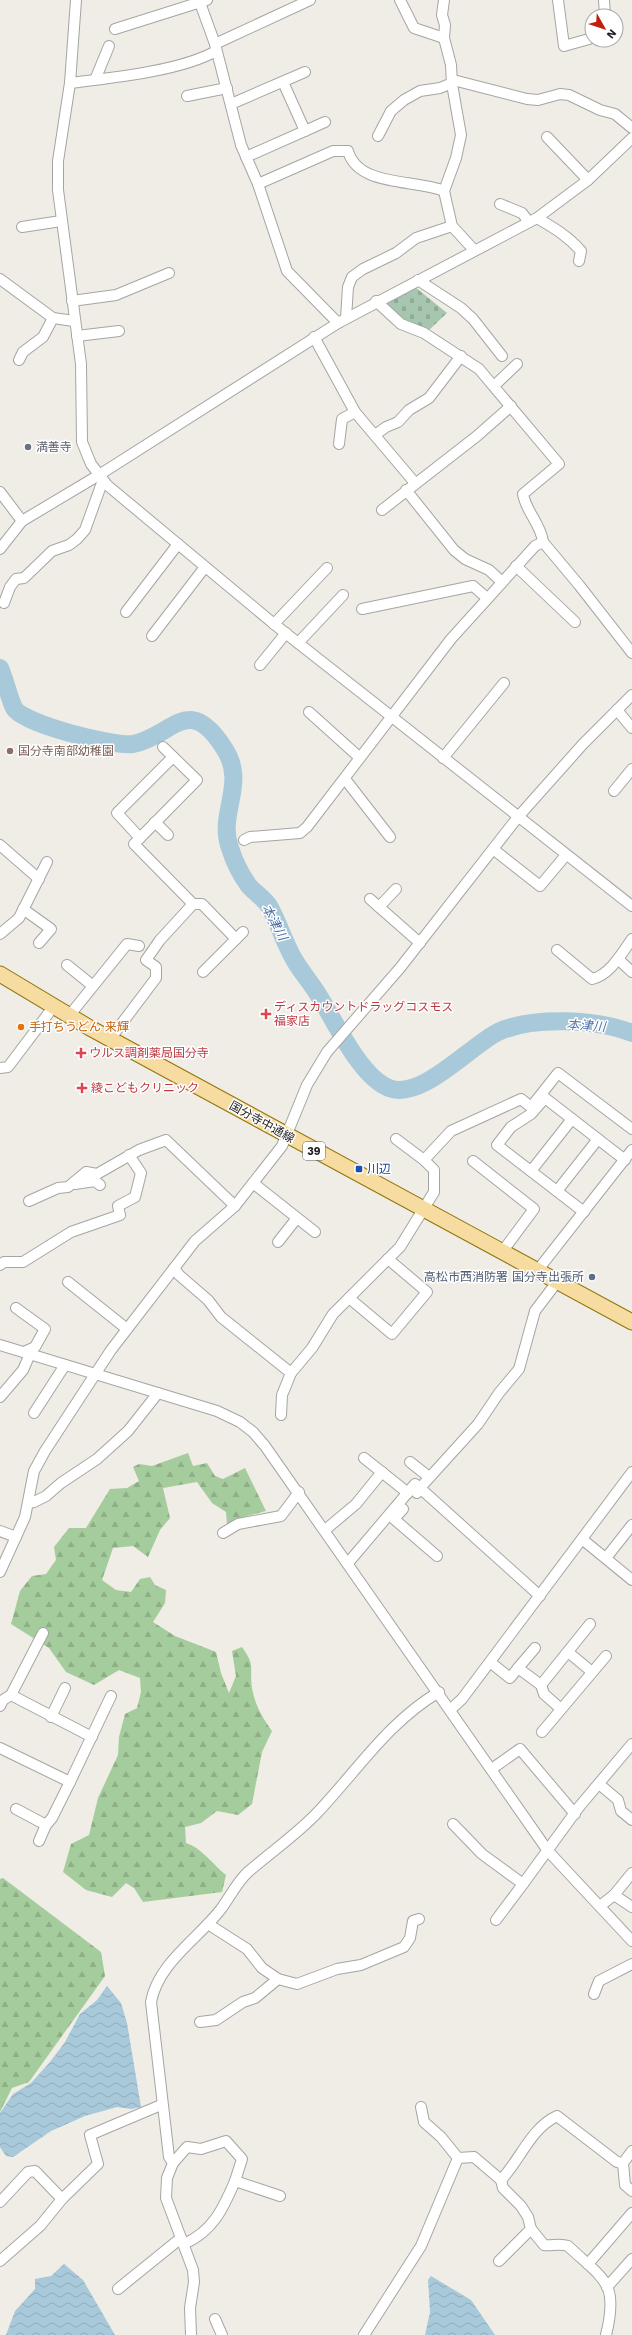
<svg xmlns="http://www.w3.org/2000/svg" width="632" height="2335" font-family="'Work Sans','Noto Sans JP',sans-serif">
<defs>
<pattern id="forest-firs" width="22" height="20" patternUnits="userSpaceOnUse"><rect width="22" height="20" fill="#a5cc9c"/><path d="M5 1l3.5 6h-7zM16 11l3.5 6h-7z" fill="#8eaf86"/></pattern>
<pattern id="cemetery-stones" width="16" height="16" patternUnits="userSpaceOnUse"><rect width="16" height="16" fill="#a7c6b0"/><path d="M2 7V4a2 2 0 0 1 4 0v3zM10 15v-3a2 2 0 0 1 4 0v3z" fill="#8faa97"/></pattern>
<pattern id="water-waves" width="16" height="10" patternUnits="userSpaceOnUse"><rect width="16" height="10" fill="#a8c9da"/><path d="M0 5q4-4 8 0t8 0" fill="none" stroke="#90acbb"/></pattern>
</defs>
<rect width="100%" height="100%" fill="#efede5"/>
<g fill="url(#forest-firs)">
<path d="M188,1453L193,1466L207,1463L215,1476L223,1479L245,1468L266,1511L243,1517L227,1524L226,1512L212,1503L197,1482L163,1488L170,1518L160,1530L148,1557L133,1546L113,1548L102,1580L116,1590L131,1592L140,1579L150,1577L155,1585L166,1590L165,1603L153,1622L175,1636L216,1652L221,1673L229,1693L236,1676L232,1651L242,1647C256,1666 249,1667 252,1688C255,1705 262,1717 272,1731L262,1752L252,1804L238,1815L217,1811L201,1823L185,1827L186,1843C202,1848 212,1864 226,1875L222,1892L143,1902L134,1888L126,1883L112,1897L86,1890L63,1872L71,1844L89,1835L98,1798L118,1755L119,1737L125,1714L137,1708L141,1692L140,1678L119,1670L94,1685L66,1672L49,1648L11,1624L20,1591L32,1576L46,1574L56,1560L54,1547L69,1528H86L110,1489L127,1488L139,1481L133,1467L139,1464L152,1466Z"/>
<path d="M3,1878L101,1952L105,1976L29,2082L12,2088L0,2112V1879Z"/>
</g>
<path fill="url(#cemetery-stones)" d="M415,287L447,313L428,331L402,322L384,303Z"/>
<g fill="url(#water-waves)">
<path d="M107,1986L121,2003L127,2023L141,2107L131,2109L117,2107L85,2116L51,2131L13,2157L6,2156L0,2147V2113L13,2094L31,2083L50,2062L65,2042L80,2014L97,2000Z"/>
<path d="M64,2264L83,2280L115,2335H6L15,2311L35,2289V2279L51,2276Z"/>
<path d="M431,2276L471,2300L495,2335H425L430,2312L428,2280Z"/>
</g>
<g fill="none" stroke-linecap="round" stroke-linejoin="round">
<path stroke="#a8c9da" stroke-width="18" d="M0,668C5,680 9,697 14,708C23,724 115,747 133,744C173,736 188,692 224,748C248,784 217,813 230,848C234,861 241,875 249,886C255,893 264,898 269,906C279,923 284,943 295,961C302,973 312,984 319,996C335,1021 360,1077 389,1088C421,1101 470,1046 498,1032C533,1016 597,1019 632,1033"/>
<defs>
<g id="street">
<path d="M76,0L70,83L58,161V190L81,364L82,442L91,464L107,485L274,624L632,906"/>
<path d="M199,0L215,44L241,145L258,184L287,271L338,323"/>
<path d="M400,0L414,28L444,38"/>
<path d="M444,0L442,15L445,25L444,38L451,65L452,84L461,135L456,158L444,191L452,226L474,250"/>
<path d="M558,0L564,46L589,39L592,36"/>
<path d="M604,0L605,16"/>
<path d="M115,29L207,0"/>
<path d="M215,44L310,0"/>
<path d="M95,80L109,46"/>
<path d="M283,82L305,131"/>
<path d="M70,83C111,78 181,71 216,51"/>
<path d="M187,96L227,88"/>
<path d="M231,104L305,72"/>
<path d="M378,136L391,111L404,100L420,91L440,88L457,81L527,99L538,100L560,94L569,95L600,110L615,114L632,128"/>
<path d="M547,137L588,180"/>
<path d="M246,157L325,122"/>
<path d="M258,184L333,151H348C358,187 415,179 444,191"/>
<path d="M500,204L522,213L529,222"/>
<path d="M537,218C554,228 568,236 581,251L579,261"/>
<path d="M22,227L61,221"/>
<path d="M0,279L53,318L74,321"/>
<path d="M418,280L461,308L473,319L502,356"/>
<path d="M72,301L116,295L169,273"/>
<path d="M376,301L401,324L424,333L479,369L559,464L523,494C526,512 541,524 543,542"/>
<path d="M346,318L348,287L352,277L363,269L396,253L416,238L452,226"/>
<path d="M77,336L119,331"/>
<path d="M314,337L355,412L415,483"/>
<path d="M19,360L23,352L43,337L53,318"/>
<path d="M495,385L517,364"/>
<path d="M375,435L386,427L398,422L409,410L429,398L461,356"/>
<path d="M339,444L342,419L355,412"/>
<path d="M406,490L454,550L465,559L489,570L502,582"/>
<path d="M0,492L22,521"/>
<path d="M382,510L477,436L511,406"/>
<path d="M0,549L22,521L99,475L338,323L537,218L588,180L632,138"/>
<path d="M516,566L575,622"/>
<path d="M4,603L10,587L16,579L24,578L52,551L69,545L77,539L85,530L103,480"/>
<path d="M362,609L473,586L487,598"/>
<path d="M126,612L178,544"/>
<path d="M274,624L327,568"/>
<path d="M152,636L205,567"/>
<path d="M298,643L343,595"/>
<path d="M260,665L286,633"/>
<path d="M617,710L632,728"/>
<path d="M309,712L359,757"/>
<path d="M443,758L504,683"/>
<path d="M345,779L390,837"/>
<path d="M614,791L632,769"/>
<path d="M155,822L168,835"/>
<path d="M140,838L117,813L173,757"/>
<path d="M244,840L250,837L300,833L307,827L451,639L535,546L543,542L579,585L632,653"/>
<path d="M0,845L39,879"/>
<path d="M493,849L540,886L566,855"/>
<path d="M370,899L420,943"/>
<path d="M193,904H202L236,939"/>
<path d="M379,907L396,889"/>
<path d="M23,909L51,929L39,943"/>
<path d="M0,934L19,918L47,862"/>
<path d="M557,950L592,979C610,975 622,953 632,939"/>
<path d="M618,959L632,972"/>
<path d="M67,965L93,986"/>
<path d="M203,972L243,932"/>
<path d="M69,1016L127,944L139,946"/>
<path d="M110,1039L156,978V967L146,960L160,940L193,904L134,844L197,780L163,747"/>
<path d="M0,1068L8,1067L54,1006"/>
<path d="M396,1139L424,1160"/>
<path d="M473,1161L534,1209L502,1252"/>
<path d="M531,1171L572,1119"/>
<path d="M253,1183L315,1232"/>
<path d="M75,1184L95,1181L100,1185"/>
<path d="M557,1191L598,1139"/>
<path d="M29,1201L58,1188L68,1187L86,1172L97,1174L139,1150L166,1140L235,1206"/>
<path d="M584,1212L497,1145L511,1127L531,1114L545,1098L625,1160"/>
<path d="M278,1242L297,1218"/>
<path d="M0,1265L4,1262H23L71,1232L120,1215L118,1206L135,1197L141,1173L129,1155"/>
<path d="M174,1268L179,1275L208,1300L221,1317L291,1373L312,1348L333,1314L400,1247L434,1192V1170L424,1160L451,1131L521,1099L531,1107L558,1073L632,1129"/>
<path d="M537,1271L632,1150"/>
<path d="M68,1282L127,1329"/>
<path d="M349,1298L392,1334L427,1292L388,1259"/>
<path d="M16,1308L45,1329L35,1347L24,1352"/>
<path d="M0,1345L217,1411L240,1422L253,1432L265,1446L548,1851L632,1941"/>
<path d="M0,1397L23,1370L30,1354"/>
<path d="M34,1413L65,1365"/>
<path d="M281,1415L282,1395L291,1373"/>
<path d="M364,1458L408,1493"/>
<path d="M410,1462L429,1477"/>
<path d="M417,1493L420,1488L540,1596"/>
<path d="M28,1503L34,1502L46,1496L61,1483L97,1459L128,1431L158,1393"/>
<path d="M403,1509L394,1519L437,1556"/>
<path d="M325,1530L356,1504L382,1472"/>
<path d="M0,1531L16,1537"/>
<path d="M223,1533L238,1524L281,1516L299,1492"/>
<path d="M582,1539L632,1580"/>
<path d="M606,1558L632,1525"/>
<path d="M348,1563L415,1484L420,1488L478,1424L499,1393L519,1369L535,1311L557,1282"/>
<path d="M0,1572L25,1517L34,1471L45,1451L111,1350L195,1241L235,1206L282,1146L307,1085L327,1052L400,968L518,817L583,744L632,695"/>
<path d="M568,1652L592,1672"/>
<path d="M490,1662L510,1678L518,1668L541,1685L544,1694L561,1709"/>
<path d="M518,1668L535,1648"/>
<path d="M541,1685L590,1624"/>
<path d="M11,1695L92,1737"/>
<path d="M0,1706L3,1700L11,1695L43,1633"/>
<path d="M450,1710L462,1699L632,1472"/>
<path d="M51,1717L65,1688"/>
<path d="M542,1732L606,1656"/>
<path d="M0,1748L70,1782L111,1696"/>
<path d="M493,1768L520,1749L575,1814"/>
<path d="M599,1784L618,1800L621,1811L632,1820"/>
<path d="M16,1809L46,1825L52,1818L70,1782"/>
<path d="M453,1824L482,1854L523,1884L579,1807L632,1744"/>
<path d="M39,1841L46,1825"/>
<path d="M614,1895L632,1907"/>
<path d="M600,1906L614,1895L632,1873"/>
<path d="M496,1920L523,1884"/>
<path d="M278,1979L297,1984L337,1969L361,1965L404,1947L410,1938L413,1921L419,1919"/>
<path d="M594,1994L599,1981L632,1964"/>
<path d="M200,2022L216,2020L243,2002L255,1998L278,1979L262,1968L247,1949L208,1924"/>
<path d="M421,2107L424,2122L441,2137L458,2158"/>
<path d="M173,2163L187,2147L201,2149L226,2141L242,2159L235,2181"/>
<path d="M623,2163L625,2185L632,2191"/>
<path d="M501,2180C520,2160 531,2128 557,2116L617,2162L623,2163L632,2151"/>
<path d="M0,2202L28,2172L35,2171L62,2199"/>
<path d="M184,2244C213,2231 223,2209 235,2181L280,2196"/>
<path d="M0,2261L40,2226L62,2199L98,2164L90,2135L161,2105"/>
<path d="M499,2261L531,2229"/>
<path d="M588,2264L632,2213"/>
<path d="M607,2287L632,2259"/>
<path d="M118,2289L181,2238"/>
<path d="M215,2319L222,2335"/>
<path d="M191,2335L190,2308L194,2282L193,2270L166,2198L167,2178L173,2163L169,2157L151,2002C158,1963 198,1939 221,1909C230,1897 237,1882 248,1872C271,1852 296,1835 317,1813C357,1771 388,1722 439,1692"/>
<path d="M364,2335L421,2246L458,2158L474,2157L501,2180L503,2188L521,2206L528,2217L531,2229L544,2245C552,2246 560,2243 568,2246C604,2280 619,2282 606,2335"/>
</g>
<path id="primary" d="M0,974L90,1028L632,1322"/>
</defs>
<use href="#street" stroke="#a5a5a5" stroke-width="12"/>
<use href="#primary" stroke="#917308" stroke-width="17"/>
<use href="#street" stroke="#fff" stroke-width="10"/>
<use href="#primary" stroke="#f7dca2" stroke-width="15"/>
</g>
<circle fill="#6b7280" stroke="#fff" stroke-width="1.5" cx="28" cy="447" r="4"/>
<circle fill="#8d6e63" stroke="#fff" stroke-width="1.5" cx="10" cy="751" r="4"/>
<g fill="#e0444e" stroke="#fff" stroke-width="1.5">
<path d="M264 1008h4v4h4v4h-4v4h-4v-4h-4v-4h4z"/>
<path d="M79 1047h4v4h4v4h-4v4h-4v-4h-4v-4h4z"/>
<path d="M80 1082h4v4h4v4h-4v4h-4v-4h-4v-4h4z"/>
</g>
<circle fill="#e8710a" stroke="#fff" stroke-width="1.5" cx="21" cy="1027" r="4"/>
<rect fill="#1a4fb4" stroke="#fff" stroke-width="1.5" x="355" y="1165" width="8" height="8" rx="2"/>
<circle fill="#5c6f8a" stroke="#fff" stroke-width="1.5" cx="592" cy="1277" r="4"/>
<g text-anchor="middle" stroke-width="3" stroke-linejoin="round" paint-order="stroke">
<rect fill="#fff" stroke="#626262" stroke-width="1" x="303" y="1142" width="22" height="18" rx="3"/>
<g font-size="11" font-weight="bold" fill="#1e1e1e">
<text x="314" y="1155">39</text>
</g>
<g font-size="12" fill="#5b616d" stroke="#fff" text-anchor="start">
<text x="36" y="451">満善寺</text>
</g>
<g font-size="12" fill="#785e54" stroke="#fff" text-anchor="start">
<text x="18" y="755">国分寺南部幼稚園</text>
</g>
<g font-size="12" fill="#be3a42" stroke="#fff" text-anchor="start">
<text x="274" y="1011">ディスカウントドラッグコスモス<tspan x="274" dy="14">福家店</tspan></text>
<text x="89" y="1057">ウルス調剤薬局国分寺</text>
<text x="91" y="1092">綾こどもクリニック</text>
</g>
<g font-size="12" fill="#c56008" stroke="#fff" text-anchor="start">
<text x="29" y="1031">手打ちうどん 来輝</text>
</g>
<g font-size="12" fill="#1e1e1e" stroke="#fff">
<text transform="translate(262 1122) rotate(29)" y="4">国分寺中通線</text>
</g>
<g font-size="12" fill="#164399" stroke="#fff" text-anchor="start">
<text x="367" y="1173">川辺</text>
</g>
<g font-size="12" fill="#4e5e75" stroke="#fff" text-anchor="end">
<text x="584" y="1281">高松市西消防署 国分寺出張所</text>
</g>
<g font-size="13" font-style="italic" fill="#5073a9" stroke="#fff">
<text transform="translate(275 922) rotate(62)" y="5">本津川</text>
<text transform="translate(586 1025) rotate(4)" y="5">本津川</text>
</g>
</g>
<g transform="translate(604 28) rotate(129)"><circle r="19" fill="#ffffff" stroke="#a5a5a5"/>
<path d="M0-3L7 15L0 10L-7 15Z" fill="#c21f0b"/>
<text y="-6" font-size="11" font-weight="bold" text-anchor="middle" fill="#1e1e1e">N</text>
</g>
</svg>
